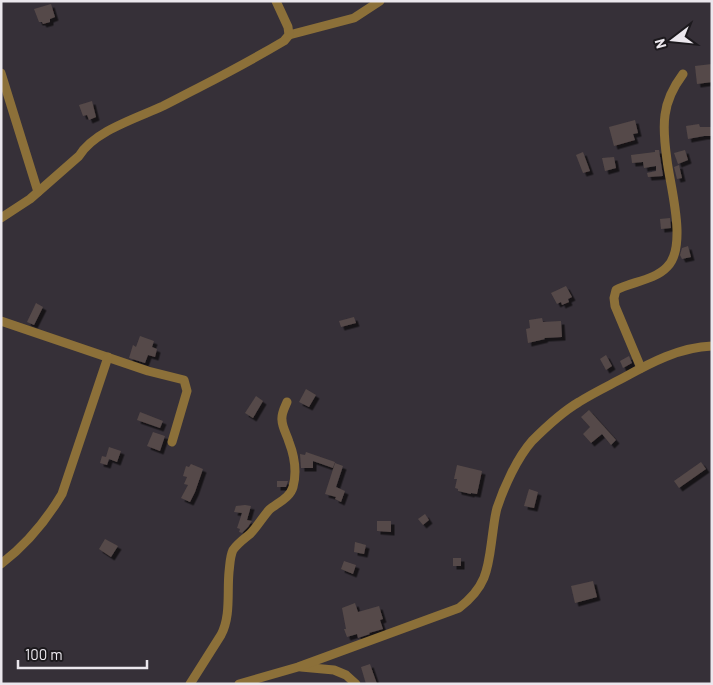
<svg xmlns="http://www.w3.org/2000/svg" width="713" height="685" font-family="Barlow,sans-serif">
<defs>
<filter id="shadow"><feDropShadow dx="3.5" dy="3.5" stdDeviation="0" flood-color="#0009"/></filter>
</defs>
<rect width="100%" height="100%" fill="#363038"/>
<g fill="#554948" filter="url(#shadow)">
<path d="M51,4L55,17L50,19V22L43,24L42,22H39L34,9Z"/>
<path d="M712,64V82L697,84L695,66Z"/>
<path d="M92,101L96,117L89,120L87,115L83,116L79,105Z"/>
<path d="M635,120L638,133L633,134L635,140L614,146L609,127Z"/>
<path d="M699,124L700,127H712V136H704L688,139L686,126Z"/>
<path d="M655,150H659L663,176L648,177L647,173L656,171V166L644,168L643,162L632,163L631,155L655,152Z"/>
<path d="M685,150L688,160L678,164L674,153Z"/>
<path d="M583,152L590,171L583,173L576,155Z"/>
<path d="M614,157L616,168L605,171L602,158Z"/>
<path d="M679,165L682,178L677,179L674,167Z"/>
<path d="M670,218L671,228L661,229L660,219Z"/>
<path d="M688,246L691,257L682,259L680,255L682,248Z"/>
<path d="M566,286L572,297L568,299L569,302L562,305L561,302L557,304L551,293Z"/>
<path d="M36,303L43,307L34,325L27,322Z"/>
<path d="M354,317L356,323L341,327L339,321Z"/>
<path d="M542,318L543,322L561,321L562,337L544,338L545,339L528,343L526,329L530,328L529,320Z"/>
<path d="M140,336L154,341L152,347L157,349L155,357L148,355L145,363L129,358L133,345L136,347Z"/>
<path d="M606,355L612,366L606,370L600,359Z"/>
<path d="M629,356L632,363L623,368L620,361Z"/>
<path d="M306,389L316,395L309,407L299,402Z"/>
<path d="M256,396L263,401L253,418L245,413Z"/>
<path d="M589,410L616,440L611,445L602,434L591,443L583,434L590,427L581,417Z"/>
<path d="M140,412L163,421L160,428L137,420Z"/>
<path d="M153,432L165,436L160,451L147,446Z"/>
<path d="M109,447L121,451L117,462L109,459L107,465L100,463L102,456L106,457Z"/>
<path d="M306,452L335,462L333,468L313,461V468H301L300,454L305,455Z"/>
<path d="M701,462L706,469L679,488L674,481Z"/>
<path d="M335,463L343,466L336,487L345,491L341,502L335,499L336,497L325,494Z"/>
<path d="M191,464L203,469L195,492L190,502L181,498L188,485L184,484L187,477L183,476L186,466L189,467Z"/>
<path d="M457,465L482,471L477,494L471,493V494L458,491V489L455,488L457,479H454Z"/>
<path d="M277,481H288L286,487H277Z"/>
<path d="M529,489L538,492L534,508L524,506Z"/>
<path d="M245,505L251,506L247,520L252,521L248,527L242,533L239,532L240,529L237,528L242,513L234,512L236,506Z"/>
<path d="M425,514L429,520L423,525L418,519Z"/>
<path d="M377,521H391V532L377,531Z"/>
<path d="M105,539L118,546L111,557L99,549Z"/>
<path d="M355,542L366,545L364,554L354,552Z"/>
<rect x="453" y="558" width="8" height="8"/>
<path d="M344,561L356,565L353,574L341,569Z"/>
<path d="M593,581L597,597L575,603L571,586Z"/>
<path d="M355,603L358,612L379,606L383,619L380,620L383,629L369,633L370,634L358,638L357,634L347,637L344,629H346L342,608Z"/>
<path d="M370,664L377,684H366L361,667Z"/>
</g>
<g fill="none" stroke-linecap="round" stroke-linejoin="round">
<g stroke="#8c7039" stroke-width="9">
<path d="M289,35L354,18L380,1"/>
<path d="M1,73L38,192"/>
<path d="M1,218L30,199L79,156C94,131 137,118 163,106C175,100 188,93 200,87C229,72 257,57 284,41L289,35L288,27L276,1"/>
<path d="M1,321L148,371L184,380L187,391L172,442"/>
<path d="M641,368L615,306L614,298L616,290C631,282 655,280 667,267C688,247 670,186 667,160C665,146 663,129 665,115C667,99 674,86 683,74"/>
<path d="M1,564C27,544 46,521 62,494L108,357"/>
<path d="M301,667L334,670L346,675L356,684"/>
<path d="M190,684L221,635C231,616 227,593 229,572C230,564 230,556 233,550C238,543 244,539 250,534C257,527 262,518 269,510C277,503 290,498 293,487C297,472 294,455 289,442C287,435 282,427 282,420C281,414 285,407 287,402"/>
<path d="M239,684L298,667L459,608C489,585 488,566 493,531C494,524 495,515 497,508C504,487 517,458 532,441C546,427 562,412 579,402C593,393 608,386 623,378C650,363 680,347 712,346"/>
</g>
</g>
<rect width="713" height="685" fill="none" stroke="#ebe7ed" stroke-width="5"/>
<g transform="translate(673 40) rotate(254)" stroke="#1c191d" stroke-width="4" paint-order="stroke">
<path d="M0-4L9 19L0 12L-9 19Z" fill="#ebe7ed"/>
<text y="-8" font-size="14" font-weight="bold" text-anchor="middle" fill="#ebe7ed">N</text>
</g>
<path d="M18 660v8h129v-8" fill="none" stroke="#ebe7ed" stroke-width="2.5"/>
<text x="25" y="660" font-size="15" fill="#ebe7ed" stroke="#1c191d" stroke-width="4" paint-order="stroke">100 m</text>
</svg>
